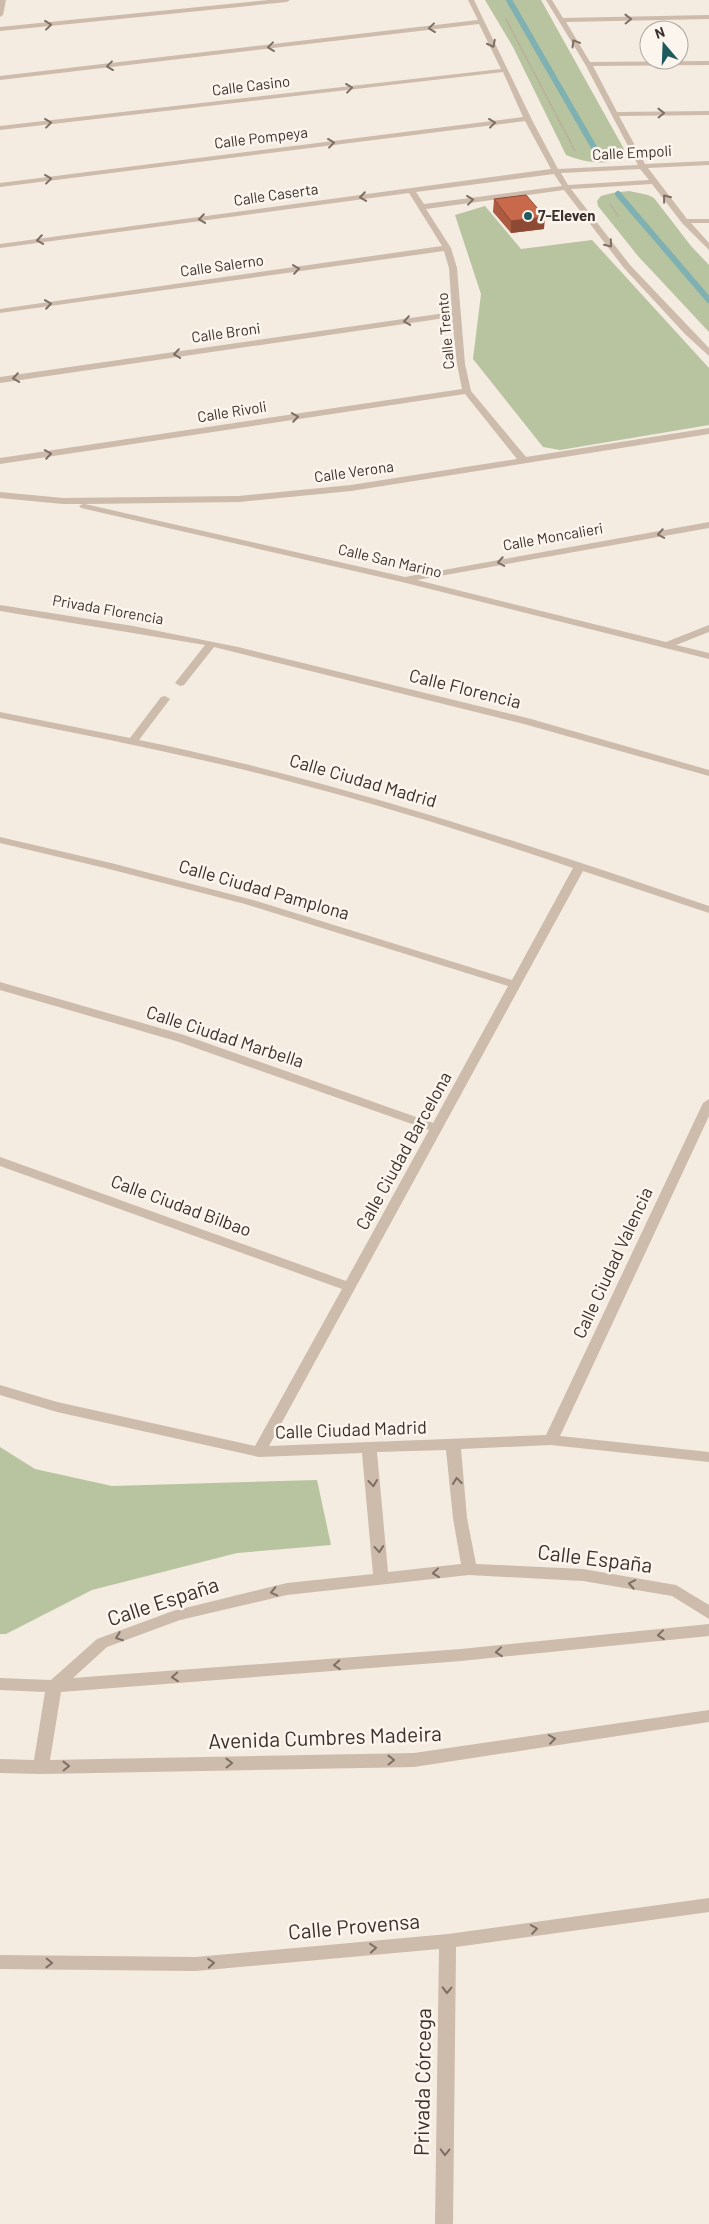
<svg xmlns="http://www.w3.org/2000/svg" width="709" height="2224" font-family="Barlow,sans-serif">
<rect width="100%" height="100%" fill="#f4ebe1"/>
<g fill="#b8c4a0">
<path d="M485,0H541L624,149C618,171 580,161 566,155L513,47Z"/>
<path d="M629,191L648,195L654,198L691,246L709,265V332L638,256L598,206L597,201L601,196L612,193Z"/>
<path d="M485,206L521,249L592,240L709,368V425L560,450L543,447L473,359L481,294L455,215Z"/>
<path d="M0,1447L35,1469L112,1486L317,1480L331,1545L237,1553L92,1590L6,1634H0Z"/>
</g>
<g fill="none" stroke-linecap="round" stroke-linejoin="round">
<g stroke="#7fb0b2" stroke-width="6">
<path d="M509,0L599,156"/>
<path d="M618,194L709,300"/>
</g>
<g stroke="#b9a596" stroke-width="2" stroke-dasharray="1 1" stroke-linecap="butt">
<path d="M506,19L575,151"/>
<path d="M610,204L619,217"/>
</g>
<g fill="#cdbbac" fill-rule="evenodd">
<path d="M0,0H6L3,15L0,17Z"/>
<path d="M268,0H290L287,2L0,31V27Z"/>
<path d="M468,0H474L533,122L558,169L638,165L585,64L546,0H552L563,18L709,15V19L566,22L590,62L709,61V65L593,66L617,112L709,111V115L619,116L645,164L709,161V165L648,168L687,219H709V223H691L709,243V250L682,223L652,184L571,189L630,265L709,348V356L685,334L624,268L564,190L426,209L451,248L457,268L465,364L471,391L526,457L709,428V434L351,491L239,502L85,504L405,577L709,522V528L417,580L666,642L709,625V632L676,645L709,653V659L402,582L81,508L79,506L83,504H63L0,498V492L63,498L239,496L351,485L517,459L465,394L0,464V458L462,389L457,364L452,317L0,383V377L452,312L449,268L444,251L0,313V309L442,246L409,193L0,248V244L551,169L525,121L0,187V183L523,117L503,72L0,130V126L501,69L479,24L0,80V76L478,20ZM640,169L649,180L568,185L561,173ZM554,174L562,186L424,204L416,192Z"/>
<path d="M0,605L133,626L238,647L531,719L709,770V776L524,724L214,647L184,685L180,686L175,683L205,645L0,611Z"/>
<path d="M165,696L170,699L139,740C334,780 521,842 709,906V913L583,871L269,1446L546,1435L703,1103L709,1099V1116L560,1436L709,1452V1462L551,1445L461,1449L467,1518L476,1564L583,1569L676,1585L709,1605V1619L672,1596L583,1581L469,1575L287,1595L180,1620L107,1647L73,1678L461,1649L709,1624V1636L461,1661L61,1692L50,1760L414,1753L709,1710V1722L414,1767L41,1774L0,1773V1759L34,1760L45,1692L0,1690V1678L51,1680L97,1639L173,1611L287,1583L373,1574L362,1453L259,1457L57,1412L0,1395V1385L57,1402L255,1446L342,1289L0,1166V1157L346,1281L429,1130L176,1041L0,990V982L184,1035L433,1123L508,986L245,904L105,868L0,843V837L111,863L253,900L512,980L573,868C479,836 384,806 288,781C193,756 96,737 0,718V712L130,738L161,697ZM446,1450L453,1518L461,1564L388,1572L377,1452Z"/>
<path d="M709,1898V1912L456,1947L453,2224H435L439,1949L196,1971L0,1969V1955L196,1957L448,1934Z"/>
</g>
</g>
<path fill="#ac5a40" d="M494,199L544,229L511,233L493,212Z"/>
<path fill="#8c4a34" d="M545,217L544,229L511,233V221Z"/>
<path fill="#c8694b" stroke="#8c4a34" d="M526,195L545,217L511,221L494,199Z"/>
<defs><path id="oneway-chevron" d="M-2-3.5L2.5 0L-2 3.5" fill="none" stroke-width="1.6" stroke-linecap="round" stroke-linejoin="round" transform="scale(1.25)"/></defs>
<g stroke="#7d6f65">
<use href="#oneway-chevron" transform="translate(628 19) rotate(-1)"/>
<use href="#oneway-chevron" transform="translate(48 25) rotate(-6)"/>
<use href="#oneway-chevron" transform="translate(432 28) rotate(173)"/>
<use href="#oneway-chevron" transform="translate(575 43) rotate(-121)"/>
<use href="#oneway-chevron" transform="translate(492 44) rotate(63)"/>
<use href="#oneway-chevron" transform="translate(271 47) rotate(173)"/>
<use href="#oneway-chevron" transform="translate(110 66) rotate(173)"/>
<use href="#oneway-chevron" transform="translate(349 88) rotate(-7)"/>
<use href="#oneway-chevron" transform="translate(661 113) rotate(-1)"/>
<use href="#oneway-chevron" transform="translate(48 123) rotate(-7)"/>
<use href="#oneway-chevron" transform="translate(492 123) rotate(-7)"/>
<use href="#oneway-chevron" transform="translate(331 143) rotate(-7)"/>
<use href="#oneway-chevron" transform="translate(48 179) rotate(-7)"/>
<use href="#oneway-chevron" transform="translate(363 197) rotate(172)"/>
<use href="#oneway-chevron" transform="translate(666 198) rotate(-128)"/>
<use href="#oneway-chevron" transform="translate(470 200) rotate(-7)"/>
<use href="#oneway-chevron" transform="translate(202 219) rotate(172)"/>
<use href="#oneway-chevron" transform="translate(40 240) rotate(172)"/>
<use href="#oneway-chevron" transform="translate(609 244) rotate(51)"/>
<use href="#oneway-chevron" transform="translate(296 269) rotate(-8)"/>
<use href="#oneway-chevron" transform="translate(48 304) rotate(-8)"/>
<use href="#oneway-chevron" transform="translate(407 321) rotate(172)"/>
<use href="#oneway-chevron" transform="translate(177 354) rotate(172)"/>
<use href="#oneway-chevron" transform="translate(16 378) rotate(172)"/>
<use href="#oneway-chevron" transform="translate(295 417) rotate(-9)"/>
<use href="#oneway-chevron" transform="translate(48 454) rotate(-9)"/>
<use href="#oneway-chevron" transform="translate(661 534) rotate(170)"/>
<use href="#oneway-chevron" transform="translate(501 562) rotate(170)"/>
<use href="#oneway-chevron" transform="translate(457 1481) rotate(-96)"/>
<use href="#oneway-chevron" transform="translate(373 1483) rotate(84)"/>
<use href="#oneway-chevron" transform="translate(379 1549) rotate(85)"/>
<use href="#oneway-chevron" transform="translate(436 1573) rotate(174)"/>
<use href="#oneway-chevron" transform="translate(632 1584) rotate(-170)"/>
<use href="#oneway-chevron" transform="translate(274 1592) rotate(167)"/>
<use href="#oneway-chevron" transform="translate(661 1635) rotate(174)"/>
<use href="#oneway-chevron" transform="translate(119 1637) rotate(159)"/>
<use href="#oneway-chevron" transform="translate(499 1652) rotate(174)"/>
<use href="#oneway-chevron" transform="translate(337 1665) rotate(176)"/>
<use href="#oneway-chevron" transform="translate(175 1677) rotate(176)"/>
<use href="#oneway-chevron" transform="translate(552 1739) rotate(-8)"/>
<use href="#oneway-chevron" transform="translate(391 1760) rotate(-1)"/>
<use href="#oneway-chevron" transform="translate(229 1763) rotate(-1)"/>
<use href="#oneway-chevron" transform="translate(66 1766) rotate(-1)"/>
<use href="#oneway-chevron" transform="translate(534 1929) rotate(-8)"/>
<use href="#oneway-chevron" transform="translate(373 1948) rotate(-5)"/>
<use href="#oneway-chevron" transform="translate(49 1963) rotate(1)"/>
<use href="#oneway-chevron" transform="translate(211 1963) rotate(-5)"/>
<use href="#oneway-chevron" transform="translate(447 1990) rotate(91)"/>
<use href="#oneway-chevron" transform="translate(445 2152) rotate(91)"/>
</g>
<circle fill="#1f5a5e" stroke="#fbf5ee" stroke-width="2" cx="528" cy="216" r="5"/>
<g text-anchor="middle" stroke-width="5" stroke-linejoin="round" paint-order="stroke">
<g font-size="15" fill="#3b302b" stroke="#fbf5ee">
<text transform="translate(251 86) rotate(-7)" y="5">Calle Casino</text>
<text transform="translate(261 138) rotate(-7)" y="5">Calle Pompeya</text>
<text transform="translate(632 153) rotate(-3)" y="5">Calle Empoli</text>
<text transform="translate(276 195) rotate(-8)" y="5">Calle Caserta</text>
<text transform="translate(222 266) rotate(-8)" y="5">Calle Salerno</text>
<text transform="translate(446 331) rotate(-95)" y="5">Calle Trento</text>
<text transform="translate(226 333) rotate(-8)" y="5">Calle Broni</text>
<text transform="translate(232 412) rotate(-9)" y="5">Calle Rivoli</text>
<text transform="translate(354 472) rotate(-8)" y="5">Calle Verona</text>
<text transform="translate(553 537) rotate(-10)" y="5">Calle Moncalieri</text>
<text transform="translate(390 561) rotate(13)" y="5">Calle San Marino</text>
<text transform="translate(108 610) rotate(10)" y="5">Privada Florencia</text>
</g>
<g font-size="15" font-weight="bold" fill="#3b302b" stroke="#fbf5ee" text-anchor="start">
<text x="538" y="221">7-Eleven</text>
</g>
<g font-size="18" fill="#3b302b" stroke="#fbf5ee">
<text transform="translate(465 689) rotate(14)" y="6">Calle Florencia</text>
<text transform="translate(363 781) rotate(16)" y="6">Calle Ciudad Madrid</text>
<text transform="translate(264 890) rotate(16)" y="6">Calle Ciudad Pamplona</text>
<text transform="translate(225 1037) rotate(18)" y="6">Calle Ciudad Marbella</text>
<text transform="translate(404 1151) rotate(-61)" y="6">Calle Ciudad Barcelona</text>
<text transform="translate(181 1206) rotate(20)" y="6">Calle Ciudad Bilbao</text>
<text transform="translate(613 1263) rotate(-65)" y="6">Calle Ciudad Valencia</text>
<text transform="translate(351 1430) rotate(-2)" y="6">Calle Ciudad Madrid</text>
</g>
<g font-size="21" fill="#3b302b" stroke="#fbf5ee">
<text transform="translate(595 1559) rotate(7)" y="7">Calle España</text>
<text transform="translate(163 1602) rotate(-18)" y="7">Calle España</text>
<text transform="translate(325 1738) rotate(-2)" y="7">Avenida Cumbres Madeira</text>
<text transform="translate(354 1927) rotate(-5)" y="7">Calle Provensa</text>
<text transform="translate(423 2082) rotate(-89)" y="7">Privada Córcega</text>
</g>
</g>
<g transform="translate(664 45) rotate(341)"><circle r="24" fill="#fbf5ee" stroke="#aea6a0"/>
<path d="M0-4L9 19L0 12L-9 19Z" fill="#1f5a5e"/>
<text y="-8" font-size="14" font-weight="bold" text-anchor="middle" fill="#3b302b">N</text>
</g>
</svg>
